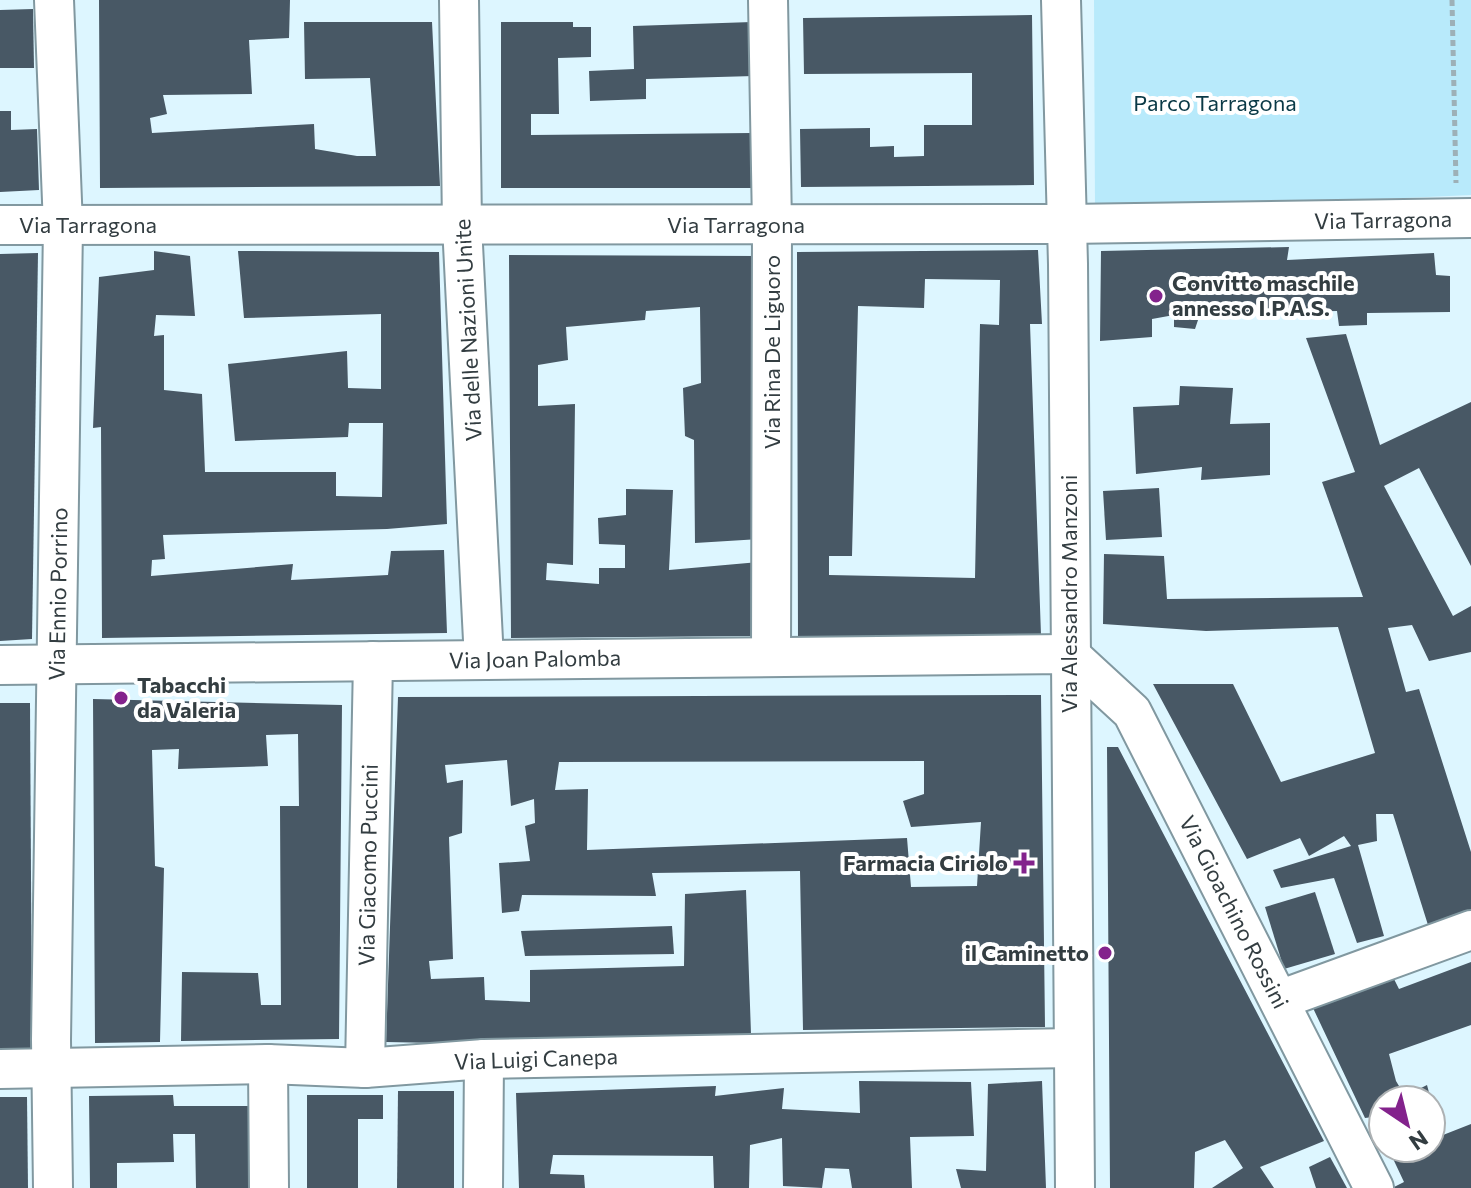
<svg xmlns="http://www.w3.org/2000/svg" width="1471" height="1188" font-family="Commissioner,sans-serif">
<rect width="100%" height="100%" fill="#ddf6ff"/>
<path fill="#b8eafb" d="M1094,0H1471V195L1095,212Z"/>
<g fill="#485865" fill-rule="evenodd">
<path d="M99,0H290L289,38L249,40L252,94L163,95L167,114L150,118L152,133L314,124L315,149L357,156H376L370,78L305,79L304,22H432L440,186L100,188Z"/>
<path d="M33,9L34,68H0V10Z"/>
<path d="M1032,15L1034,185L801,187L800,129L870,128V147L894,146V157L924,156V125H972V73L804,74L803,18Z"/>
<path d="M501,22H573V27H591V57L558,58L559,114H531V135L752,133L753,188H501Z"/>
<path d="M752,22L754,76L646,79V99L590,101L589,71L634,69L633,26Z"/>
<path d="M0,111H11V130L37,129L39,190L0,192Z"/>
<path d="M1289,247L1287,260L1434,253L1436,275L1450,276V312L1367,313V325L1339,326L1337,311L1200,314L1195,329L1174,327V315L1152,319V337L1100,341L1101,251Z"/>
<path d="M1038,250L1042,324H1030L1041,635L798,638L797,252ZM925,279L1000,280L999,325L980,324L975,578L829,575V556H852L858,306L924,308Z"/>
<path d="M154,251L190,256L195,316L156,315L154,336L164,335V390L202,394L205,472H336V496L382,497L383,423H349L348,437L235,441L228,364L347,351L348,388L381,389V314L244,318L238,251L439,252L447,524L387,529L163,535L165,559L152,560L151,576L293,564L291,580L388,575L391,551L444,550L447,633L102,638L101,427L93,428L99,277L154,270Z"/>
<path d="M38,253L32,639L0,641V254Z"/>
<path d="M509,255L758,256L760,539L695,543L694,440L685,436L683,388L701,383L700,307L646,311L645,320L566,327L568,360L538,365V406L575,404L573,565L547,563L546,580L599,584V568H625V545L599,544L598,518L626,515V489L673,490L669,570L759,562L757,636L511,638Z"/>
<path d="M1346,334L1380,445L1471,402V566L1419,468L1384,486L1453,616L1471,606V652L1429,661L1412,625L1388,628L1406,692L1419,689L1471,852V911L1428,925L1393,814H1376L1377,841L1358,845L1384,936L1357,943L1334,878L1281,888L1273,870L1351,846L1344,836L1309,856L1300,838L1247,859L1153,684H1233L1281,782L1375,753L1338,627L1206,631L1103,624L1104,554L1164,556L1167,599L1363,597L1322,482L1355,472L1306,338Z"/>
<path d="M1180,386L1233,388L1230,424L1270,423V475L1201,480L1202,467L1136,474L1133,407L1179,405Z"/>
<path d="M1159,488L1162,537L1106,540L1103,491Z"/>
<path d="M1041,695L1045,1027L803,1030L800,871L652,873L656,896L522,895L519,911L502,913L499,863L530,861L525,826L535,823L534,799L511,806L507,760L445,765L447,783L463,780L462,833L449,837L453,959L429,961L431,979L484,977L485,1000L530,1002V970L684,966L685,894L746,890L751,1034L486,1044L386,1042L398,697ZM924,761V794L903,801L911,827L981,822L977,886L911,887L907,838L587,850L588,789L555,790L559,762Z"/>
<path d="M93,699L342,705L339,1039L181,1041L182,972L258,973L261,1005H281L280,806H299L298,734L266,735L268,766L178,769L179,749L152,750L155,866L164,868L160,1042L95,1043Z"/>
<path d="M0,703H30L32,1048L0,1049Z"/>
<path d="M1107,747H1118L1324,1141L1260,1167L1274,1188H1212L1243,1168L1225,1140L1195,1152L1194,1188H1110Z"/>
<path d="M1315,892L1335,954L1284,969L1265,907Z"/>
<path d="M672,926L674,954L525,956L521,931Z"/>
<path d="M1471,962V1025L1389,1054L1396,1081L1405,1096L1427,1085L1431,1100H1383V1137L1373,1117L1365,1118L1313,1008L1393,977L1399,989Z"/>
<path d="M859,1081L971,1082L974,1136L910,1137L912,1188H852L849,1169L825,1168L822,1188L783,1186L782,1138L750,1145L749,1188H714L713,1156L553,1155L550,1174L584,1175L585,1188H519L516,1093L716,1086L715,1096L784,1088L782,1109L860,1113Z"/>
<path d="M1042,1081L1046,1188H961L956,1169L986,1171L988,1084Z"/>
<path d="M398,1091H454V1188H397Z"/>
<path d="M173,1095L174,1106H248L249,1188H196L195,1134H173L174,1162L117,1163V1188H90L89,1096Z"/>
<path d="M307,1095H383V1119H358V1188H307Z"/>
<path d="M0,1097H27L28,1188H0Z"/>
<path d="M1432,1101L1443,1135L1471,1124V1188H1392L1404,1182L1388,1148H1431Z"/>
<path d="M1330,1157L1347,1188H1316L1309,1167Z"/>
</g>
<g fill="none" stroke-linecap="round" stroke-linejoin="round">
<defs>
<g id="minor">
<path d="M459,0L462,225L484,660"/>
<path d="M768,0L772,225L771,657"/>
<path d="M1061,0L1068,264L1075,1188"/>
<path d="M0,225L1067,224L1471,218"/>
<path d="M0,665L1069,654L1132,712L1374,1188"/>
<path d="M1279,1000L1471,930"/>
<path d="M268,1064L269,1188"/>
<path d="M365,1068L373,661"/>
<path d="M0,1069L268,1064L365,1068L484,1059L1073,1048"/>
<path d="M53,1188L51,1040L63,226L54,0"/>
<path d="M483,1188L484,1059"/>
</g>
</defs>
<use href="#minor" stroke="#8198a0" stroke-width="42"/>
<path stroke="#9db0b7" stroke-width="5" stroke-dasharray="6 4" stroke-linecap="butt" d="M1452,0L1456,183"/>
<use href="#minor" stroke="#fff" stroke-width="38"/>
</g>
<g fill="#83228c" stroke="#fff" stroke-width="3">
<circle cx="1156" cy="296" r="8"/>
<circle cx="121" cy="698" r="8"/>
<path d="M1020 851h8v8h8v8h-8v8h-8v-8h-8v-8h8z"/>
<circle cx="1105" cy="953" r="8"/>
</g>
<g text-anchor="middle" stroke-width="8" stroke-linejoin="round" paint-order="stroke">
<g font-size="22" fill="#0a3946" stroke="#fff">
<text x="1215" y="111">Parco Tarragona</text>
</g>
<g font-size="22" fill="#333d41" stroke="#fff">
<text transform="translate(1383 220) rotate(-1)" y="8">Via Tarragona</text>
<text x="88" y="233">Via Tarragona</text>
<text x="736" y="233">Via Tarragona</text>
<text transform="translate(468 330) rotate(-93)" y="8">Via delle Nazioni Unite</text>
<text transform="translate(772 352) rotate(-90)" y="8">Via Rina De Liguoro</text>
<text transform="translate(58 594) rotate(-89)" y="8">Via Ennio Porrino</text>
<text transform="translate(1069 594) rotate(-90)" y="8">Via Alessandro Manzoni</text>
<text transform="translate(535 659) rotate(-1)" y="8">Via Joan Palomba</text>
<text transform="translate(368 865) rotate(-89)" y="8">Via Giacomo Puccini</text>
<text transform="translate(1234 912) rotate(63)" y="8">Via Gioachino Rossini</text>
<text transform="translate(536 1059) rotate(-2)" y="8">Via Luigi Canepa</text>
</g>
<g font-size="22" font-weight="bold" fill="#333d41" stroke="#fff" text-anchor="start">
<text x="1172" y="291">Convitto maschile<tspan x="1172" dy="25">annesso I.P.A.S.</tspan></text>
<text x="137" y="693">Tabacchi<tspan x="137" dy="25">da Valeria</tspan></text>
<text x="1008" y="871" text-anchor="end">Farmacia Ciriolo</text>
<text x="1089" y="961" text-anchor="end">il Caminetto</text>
</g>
</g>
<g transform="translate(1407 1124) rotate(145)"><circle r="38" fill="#ffffff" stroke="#adb1b3" stroke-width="2"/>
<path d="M0-6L14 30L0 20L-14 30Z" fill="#83228c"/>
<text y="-12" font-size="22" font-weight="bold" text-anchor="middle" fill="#333d41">N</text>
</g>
</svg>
